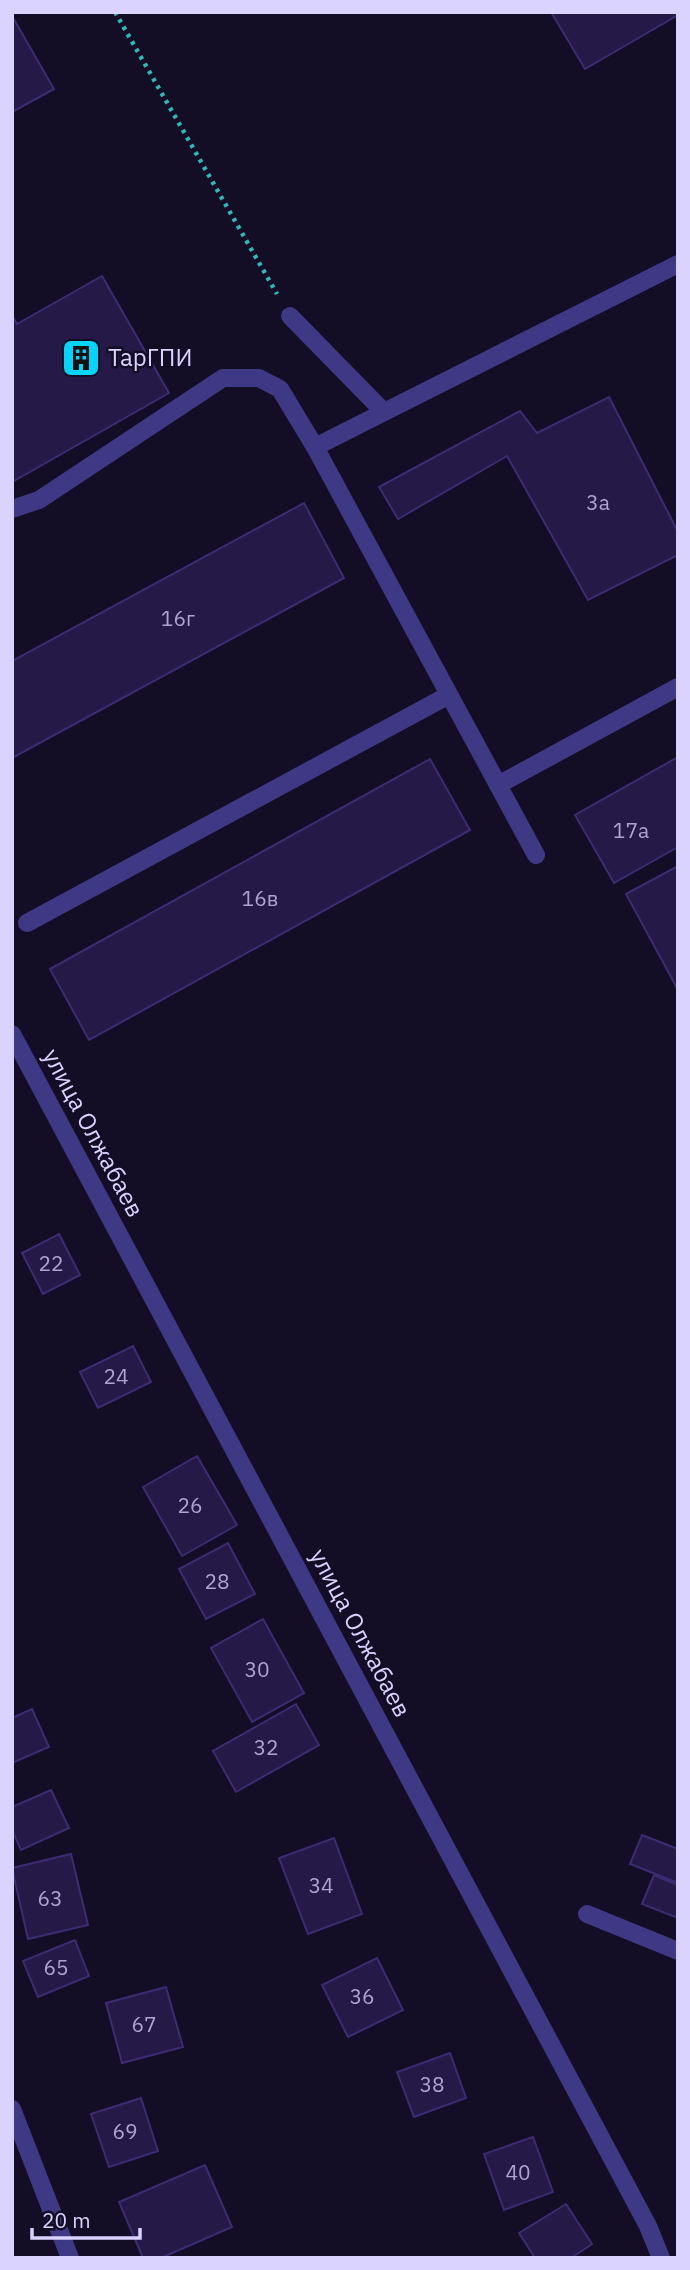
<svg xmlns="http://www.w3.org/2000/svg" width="690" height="2270" font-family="'IBM Plex Sans',sans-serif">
<rect width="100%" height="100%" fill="#130e25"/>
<g fill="#251a47" stroke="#3d2b73" stroke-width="2">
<path d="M551,12H678V15L585,69Z"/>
<path d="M12,16L54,89L12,112Z"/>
<path d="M102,276L169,393L12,482V315L17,324Z"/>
<path d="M609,397L678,532V555L588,600L507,456L398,519L379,487L520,411L537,433Z"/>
<path d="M304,503L344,578L12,758V661Z"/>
<path d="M678,757V847L614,883L575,815Z"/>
<path d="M430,759L470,830L89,1040L50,969Z"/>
<path d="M678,866V990L626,894Z"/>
<path d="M59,1234L80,1275L43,1294L22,1253Z"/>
<path d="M133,1346L151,1382L98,1408L80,1372Z"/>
<path d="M197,1456L237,1525L182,1556L143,1487Z"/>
<path d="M228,1543L255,1594L206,1619L179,1569Z"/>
<path d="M263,1619L304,1693L252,1722L211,1648Z"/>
<path d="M296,1704L319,1745L236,1792L213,1751Z"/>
<path d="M32,1709L49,1747L12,1763V1718Z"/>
<path d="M51,1790L69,1828L21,1850L12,1830V1807Z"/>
<path d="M642,1835L678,1849V1883L630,1864Z"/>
<path d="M334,1838L362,1914L308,1934L279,1858Z"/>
<path d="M71,1854L88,1925L28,1939L12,1868Z"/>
<path d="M654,1875L678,1885V1918L642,1904Z"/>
<path d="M75,1940L89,1976L38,1997L23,1961Z"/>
<path d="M377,1958L403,2010L348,2037L322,1985Z"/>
<path d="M166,1987L183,2047L122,2063L106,2003Z"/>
<path d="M450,2053L466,2098L414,2117L397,2072Z"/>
<path d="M141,2098L158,2151L109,2167L91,2114Z"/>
<path d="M533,2137L553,2192L504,2210L484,2154Z"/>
<path d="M205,2165L232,2227L161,2258H143L119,2202Z"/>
<path d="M566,2204L592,2244L571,2258H535L519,2233Z"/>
</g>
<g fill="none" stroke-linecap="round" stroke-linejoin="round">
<path stroke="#2cbab9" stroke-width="4.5" stroke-dasharray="3.5 5" stroke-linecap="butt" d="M115,12L277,294"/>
<g stroke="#3f3885" stroke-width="18">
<path d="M290,316L384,412"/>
<path d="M12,509L39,500L223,378H259L280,389L315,447"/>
<path d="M498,785L678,687"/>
<path d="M536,855L315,447L678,264"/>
<path d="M27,923L449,695"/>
<path d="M12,1034L648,2226L661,2258"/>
<path d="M587,1914L678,1951"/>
<path d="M12,2109L70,2258"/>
</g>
</g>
<defs>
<symbol id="building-square" viewBox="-11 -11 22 22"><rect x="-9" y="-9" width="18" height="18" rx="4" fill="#00d6fd" stroke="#130e25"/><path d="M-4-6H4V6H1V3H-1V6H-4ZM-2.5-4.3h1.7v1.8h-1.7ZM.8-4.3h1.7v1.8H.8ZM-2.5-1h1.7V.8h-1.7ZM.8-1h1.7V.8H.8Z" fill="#111"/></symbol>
</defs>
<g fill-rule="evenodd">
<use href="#building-square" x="59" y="336" width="44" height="44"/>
</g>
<g text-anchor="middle" stroke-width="5" stroke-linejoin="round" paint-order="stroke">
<g font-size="21" fill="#ada4d1">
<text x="598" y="510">3а</text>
<text x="178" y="626">16г</text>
<text x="631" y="838">17а</text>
<text x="260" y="906">16в</text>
<text x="51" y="1271">22</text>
<text x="116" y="1384">24</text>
<text x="190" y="1513">26</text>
<text x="217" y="1589">28</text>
<text x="257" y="1677">30</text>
<text x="266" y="1755">32</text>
<text x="321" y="1893">34</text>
<text x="50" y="1906">63</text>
<text x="56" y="1975">65</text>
<text x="362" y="2004">36</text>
<text x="144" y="2032">67</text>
<text x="432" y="2092">38</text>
<text x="125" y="2139">69</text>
<text x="518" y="2180">40</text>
</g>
<g font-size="24" fill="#dad2ff" stroke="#130e25" text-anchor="start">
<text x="108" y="366">ТарГПИ</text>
</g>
<g font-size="24" fill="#dad2ff" stroke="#130e25">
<text transform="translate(93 1133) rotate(62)" y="8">улица Олжабаев</text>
<text transform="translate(360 1633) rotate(62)" y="8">улица Олжабаев</text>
</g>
</g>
<rect width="690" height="2270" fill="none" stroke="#dad2ff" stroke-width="28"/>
<path d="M32 2228v10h108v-10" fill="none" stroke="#dad2ff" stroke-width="3.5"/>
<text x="42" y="2228" font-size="21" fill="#dad2ff" stroke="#130e25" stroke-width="5" paint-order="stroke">20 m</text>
</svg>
